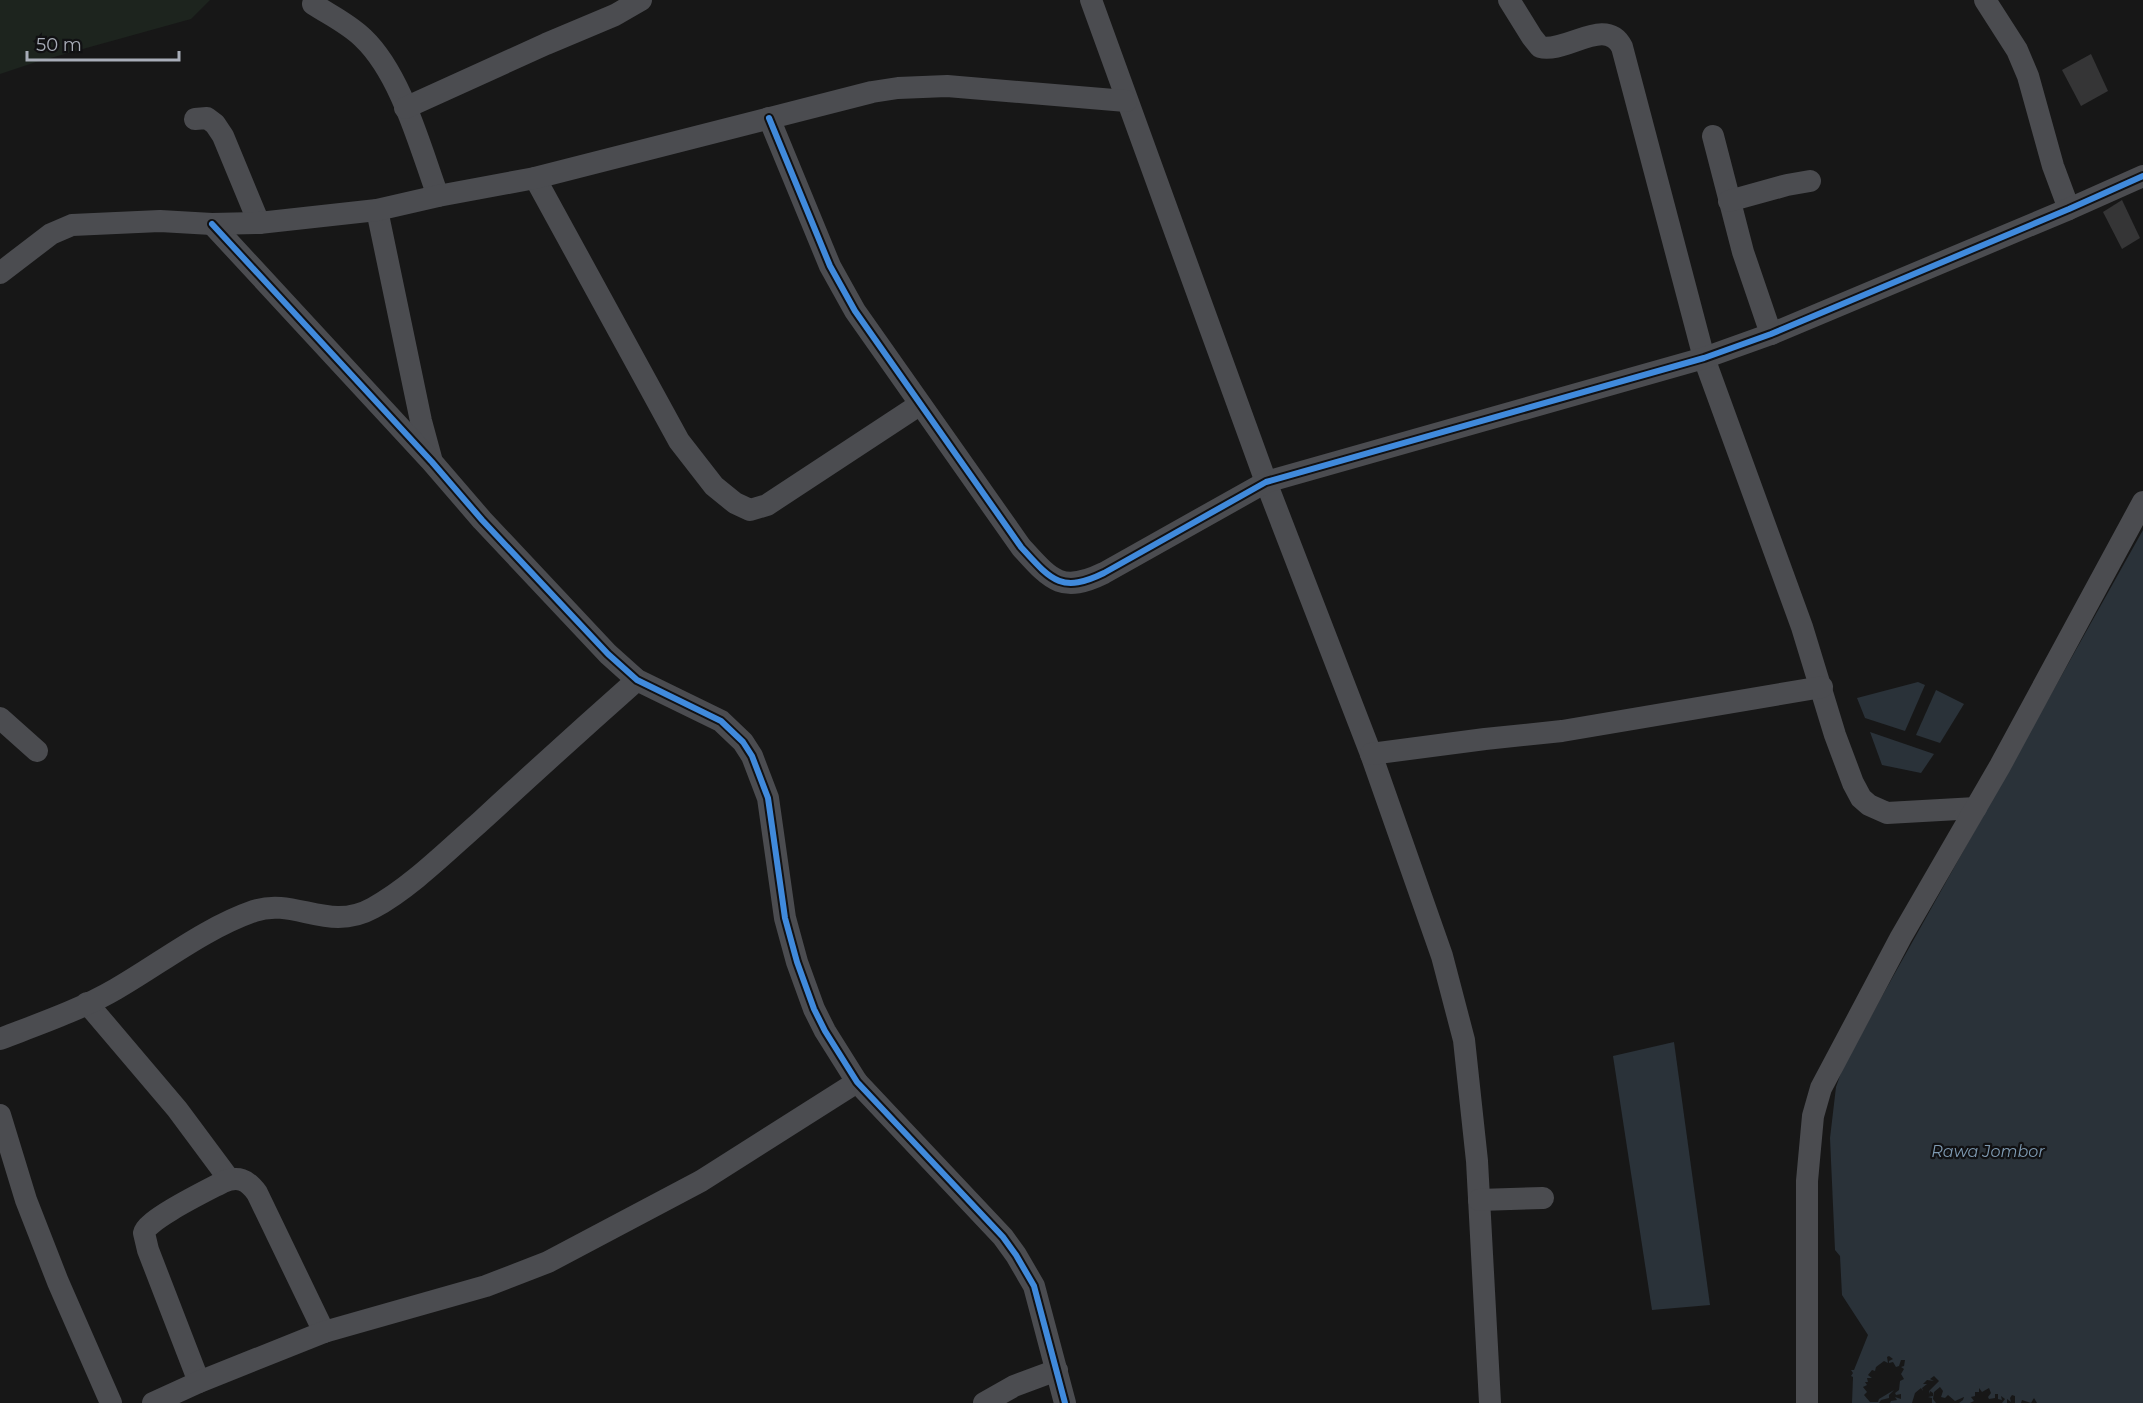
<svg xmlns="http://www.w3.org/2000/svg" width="2143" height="1403" font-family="Montserrat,sans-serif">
<rect width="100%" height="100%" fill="#171717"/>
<path fill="#1d241e" d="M0,0H210L191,19L36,62L0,74Z"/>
<g fill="#2a3239">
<path d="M2143,530V1403H2037L2034,1398L2031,1403L2022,1400L2021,1403H2015V1396L2012,1395L2010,1398L2011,1402L2007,1399V1403H2002L2005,1399L2001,1396L2002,1400L1998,1399V1394H1995V1398L1989,1399L1988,1397L1991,1393L1989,1388L1982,1392L1979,1388V1392H1975V1396L1971,1397L1974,1401L1970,1403H1959L1963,1400L1964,1397L1955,1401L1948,1395L1945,1398L1941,1397L1943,1391L1940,1387L1934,1392L1933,1399L1936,1403H1932V1398L1928,1397L1933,1396V1393L1930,1391V1394L1929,1391L1939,1381L1934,1376L1930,1379L1934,1381L1927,1380L1923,1384H1927L1922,1388L1923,1391L1921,1388L1915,1393L1912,1403H1890L1891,1401L1897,1400L1895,1397L1901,1399V1394L1896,1395L1895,1393L1899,1390L1900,1381L1904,1379L1901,1374L1904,1369L1901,1367L1904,1366L1905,1360H1901L1899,1366L1896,1367L1893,1362L1889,1363V1361L1893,1359L1889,1356L1887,1357L1888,1363L1884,1361L1876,1367L1875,1371L1872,1370L1868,1375L1872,1378H1867L1868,1382H1865L1867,1385L1863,1387L1867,1392L1864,1395L1870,1402H1878L1879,1399L1894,1390L1889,1395V1398L1881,1400L1879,1403H1852L1853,1377L1851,1376L1853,1373L1851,1370H1854L1868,1335L1842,1295L1840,1256L1835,1250L1830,1138L1836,1087L1842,1070L1881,998Z"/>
<path d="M1918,682L1925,685L1905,731L1865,718L1857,698Z"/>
<path d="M1936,690L1964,704L1940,743L1916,735Z"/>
<path d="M1870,732L1934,754L1921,773L1882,765Z"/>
<path d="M1674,1042L1710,1305L1652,1310L1613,1056Z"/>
</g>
<g fill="#353536">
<path d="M2091,54L2108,91L2081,106L2062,70Z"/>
<path d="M2122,200L2140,238L2122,249L2103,212Z"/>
</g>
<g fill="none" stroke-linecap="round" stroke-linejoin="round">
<g stroke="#4b4c50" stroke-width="22">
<path d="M1091,0L1266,482L1371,754L1442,956L1464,1040L1477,1161L1490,1403"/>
<path d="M1509,0L1532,37L1540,47C1565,54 1606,15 1622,47L1704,358L1802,627L1835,735L1853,783L1861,798L1869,805L1887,813L1976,808"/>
<path d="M1985,0L2017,50L2028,76L2053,166L2069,209"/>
<path d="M313,4C330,15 349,24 363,38C401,74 420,147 438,196"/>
<path d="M405,108L546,44L615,15L641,0"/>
<path d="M769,118L830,266L855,311L1021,547C1051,580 1061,594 1104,573L1266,482L1704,358L1771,334L2069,209L2143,176"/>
<path d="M195,119L207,118L215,124L223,136L259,223"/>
<path d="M1713,136L1743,252L1771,334"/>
<path d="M535,178L679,441L714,486L735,503L750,510L767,505L919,405"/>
<path d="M1729,201L1787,185L1810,181"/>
<path d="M377,210L421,421L431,458"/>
<path d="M212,224L432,462L482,520L608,654L637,680L721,721L743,742L752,756L768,798L785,918L797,962L814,1009L825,1031L857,1082L1003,1237L1016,1255L1034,1286L1065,1403"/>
<path d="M0,273L51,234L72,225L160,221L212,224L259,223L377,210L438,196L535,178L872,92L898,88L947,86L1126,101"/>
<path d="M0,718L37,751"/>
<path d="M1371,754L1485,739L1562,731L1822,687"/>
<path d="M87,1003L177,1109L229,1179"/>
<path d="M0,1039C39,1024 80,1010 116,989C161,963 205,928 254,911C295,897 328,933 373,908C410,888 447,851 479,823C531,775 584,727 637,680"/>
<path d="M0,1115L26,1200L58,1282L111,1403"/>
<path d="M1479,1200L1543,1198"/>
<path d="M199,1382L148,1250L144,1233C146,1220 208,1190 223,1182C238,1176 247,1179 257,1193L324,1332"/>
<path d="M153,1403L199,1382L324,1332L486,1286L548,1262L701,1181L857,1082"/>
<path d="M984,1403L1014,1386L1057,1370"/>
<path d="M1807,1403V1181L1813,1116L1821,1088L1901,937L2000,766L2143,502"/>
</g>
<defs>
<g id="cycleway">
<path d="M769,118L830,266L855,311L1021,547C1051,580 1061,594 1104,573L1266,482L1704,358L1771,334L2069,209L2143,176"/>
<path d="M212,224L432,462L482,520L608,654L637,680L721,721L743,742L752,756L768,798L785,918L797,962L814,1009L825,1031L857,1082L1003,1237L1016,1255L1034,1286L1065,1403"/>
</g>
</defs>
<use href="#cycleway" stroke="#111113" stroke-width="10"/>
<use href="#cycleway" stroke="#408adc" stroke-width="6"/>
</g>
<g text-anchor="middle" stroke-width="4.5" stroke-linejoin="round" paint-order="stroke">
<g font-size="16" font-style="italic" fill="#7f9bb3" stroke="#111113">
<text x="1988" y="1157">Rawa Jombor</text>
</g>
</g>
<path d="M27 51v9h152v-9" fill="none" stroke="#a8adb8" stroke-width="3"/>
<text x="36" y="51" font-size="18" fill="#a8adb8" stroke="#111113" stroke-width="4.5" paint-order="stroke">50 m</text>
</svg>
